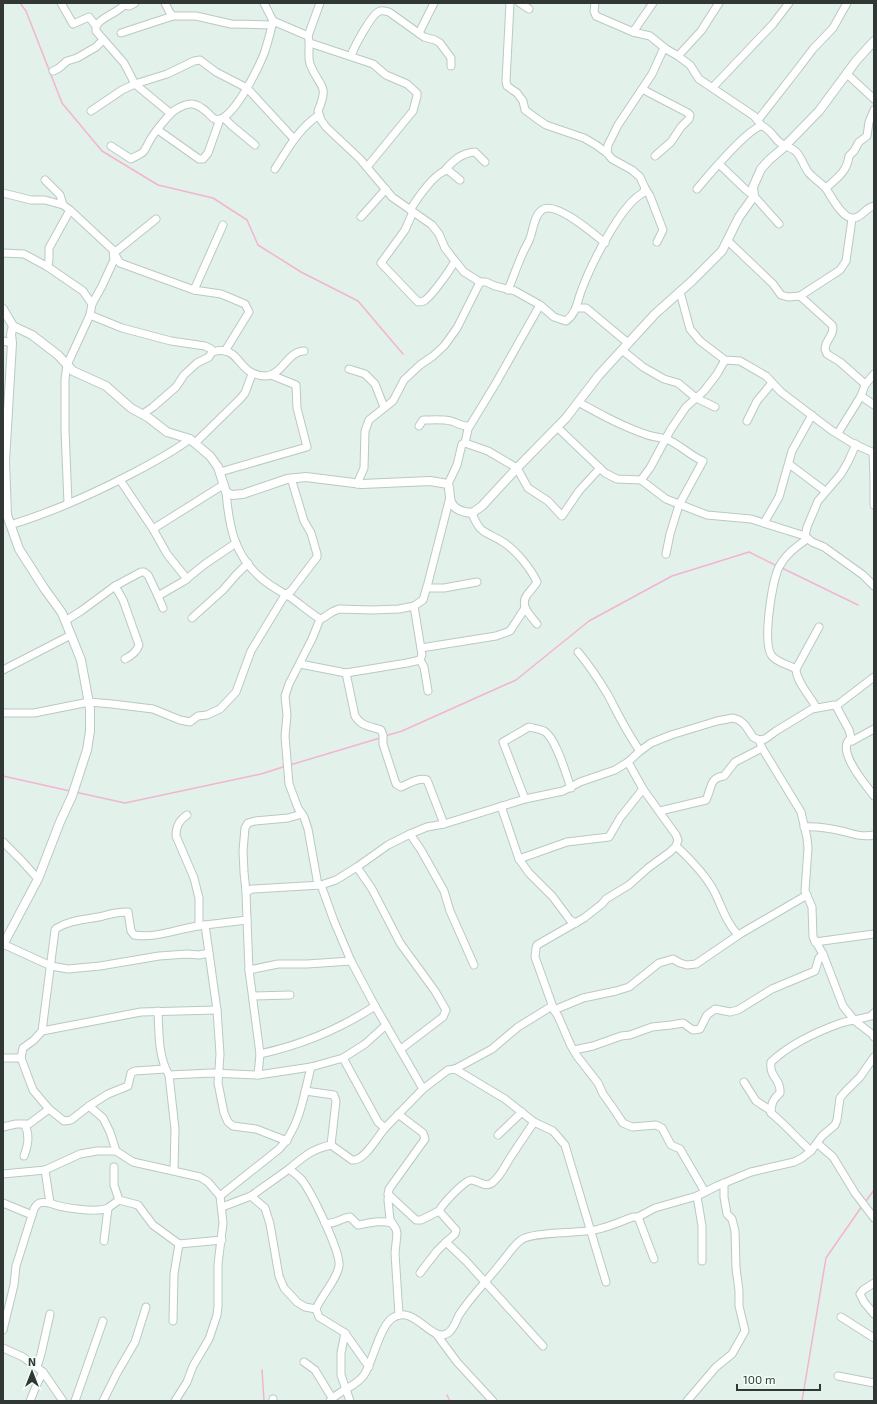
<svg xmlns="http://www.w3.org/2000/svg" width="877" height="1404" font-family="'Exo 2',sans-serif">
<rect width="100%" height="100%" fill="#e2f1ea"/>
<g fill="none" stroke-linecap="round" stroke-linejoin="round">
<g stroke="#f3b4d2" stroke-width="1.5">
<path d="M20,3L26,11L62,103L102,151L158,185L213,198L247,220L258,245L301,272L358,301L403,354"/>
<path d="M782,568L858,605"/>
<path d="M385,736L402,731L516,680L589,621L672,576L749,552L777,566"/>
<path d="M290,765L380,738"/>
<path d="M3,776L70,791"/>
<path d="M75,792L125,803L261,774L286,766"/>
<path d="M866,1201L874,1190"/>
<path d="M262,1370L264,1401"/>
<path d="M447,1395L450,1401"/>
<path d="M802,1401L826,1258L862,1206"/>
</g>
<defs>
<g id="minor">
<path d="M61,3L73,24L89,17L96,26V31L124,63L135,84L170,113"/>
<path d="M165,3L170,13L173,16H196L231,24L272,25"/>
<path d="M264,3L273,21L308,36C311,45 307,55 310,64C319,88 330,83 318,111L321,120L326,127L360,159L392,197L432,225L439,234L445,248L455,261L464,272L480,282H486L495,286L515,291L540,305L554,317L566,321C577,313 577,301 582,289C591,265 621,204 643,193L645,188L640,177L632,170L612,159L607,153L596,145L584,138L546,125L537,119L525,110L523,101L517,93L507,86L506,81L510,3"/>
<path d="M520,3L529,9"/>
<path d="M595,3L594,11L596,16L633,32L650,36L666,49L678,56L690,65L699,79L754,116L762,126C769,128 773,136 778,141C782,145 789,147 794,150C802,156 803,166 809,173C814,179 823,184 827,190C832,198 843,219 853,218C862,218 866,207 874,206"/>
<path d="M96,26C101,17 116,14 124,5L129,6L135,3"/>
<path d="M633,32L653,3"/>
<path d="M121,33L173,16"/>
<path d="M419,33L434,3"/>
<path d="M308,36L320,3"/>
<path d="M310,43L373,64L386,75L407,84L417,93V96L413,111L367,167"/>
<path d="M351,56C354,47 372,13 380,11C383,10 386,11 389,12L424,37L435,40L440,43L451,58V66"/>
<path d="M678,56L701,31L719,3"/>
<path d="M53,71L59,68L67,61L77,58L96,47L103,40"/>
<path d="M847,74L874,99"/>
<path d="M713,87L773,24L789,3"/>
<path d="M642,89L688,113L690,115L689,119L681,127L671,142L655,156"/>
<path d="M91,111L122,90L135,84L167,74L194,61L200,60L216,72L247,88L294,139"/>
<path d="M224,118L231,125L255,145"/>
<path d="M758,120L797,70L813,49L833,28L847,3"/>
<path d="M158,130L199,159H203L208,153L220,119"/>
<path d="M111,146L131,159C135,156 141,155 144,151C146,148 148,144 150,140C154,133 169,114 175,110C189,101 196,102 208,113C210,115 212,118 215,119C231,126 261,63 265,51C268,41 271,31 273,21"/>
<path d="M607,153L608,145L618,125L652,74L663,50L666,49"/>
<path d="M719,164L745,189L754,196L779,224"/>
<path d="M275,169C287,150 299,128 319,115"/>
<path d="M445,170C453,161 461,153 475,152L485,162"/>
<path d="M45,180L60,195L63,205L70,210L113,250L114,260L102,286L92,304"/>
<path d="M645,188L650,196L663,230L657,242"/>
<path d="M826,188C837,178 847,172 849,156L854,151L859,142L867,136L869,122L874,110"/>
<path d="M697,189C707,177 749,127 762,126"/>
<path d="M3,193L31,200H45L63,205"/>
<path d="M410,210C417,199 435,172 448,170L460,180"/>
<path d="M413,212L405,230L381,263L418,302C420,302 422,302 424,301C432,296 450,270 455,261"/>
<path d="M361,217L386,189"/>
<path d="M156,219L114,253L120,263L194,290L221,294L245,304L249,312L225,351"/>
<path d="M728,241L773,284L781,295L788,297L800,296L832,325L833,328L832,333L826,344L825,349L827,354L840,362L865,384"/>
<path d="M3,253L24,254L48,267L83,291L92,304L90,315L67,365L65,379V430L68,503"/>
<path d="M48,267L49,259V248L70,210"/>
<path d="M194,290L223,225"/>
<path d="M508,290C513,278 517,266 522,255C524,249 528,244 530,238C533,231 534,215 542,210C555,200 594,234 605,243"/>
<path d="M680,292L690,329L700,341L725,360L740,361L766,376L781,392L831,430L852,443L874,453"/>
<path d="M800,296L840,270L846,261L852,219"/>
<path d="M576,308H586L628,343"/>
<path d="M90,315L122,328L171,341L205,346L211,349L212,352"/>
<path d="M3,341L12,343"/>
<path d="M622,350L643,367L664,379L678,383L696,398L715,407"/>
<path d="M349,369L365,374L375,384L384,407"/>
<path d="M861,396L874,405"/>
<path d="M578,402C600,414 621,426 645,434C652,437 659,437 666,439C680,444 690,456 703,461L679,505L670,534L666,554"/>
<path d="M143,414L153,407L176,387L184,375L197,363L209,357L212,352C216,351 221,350 225,351C240,353 241,376 266,376C282,375 288,351 304,351"/>
<path d="M747,421L757,401L772,383"/>
<path d="M419,426L423,420C432,420 442,419 451,421C458,423 462,427 469,426"/>
<path d="M557,427L605,473L617,479L641,480L666,499L707,515L751,519L805,536"/>
<path d="M838,433L861,396L865,385L874,374"/>
<path d="M195,443L240,399L245,393L252,374"/>
<path d="M465,443L488,451L517,468L528,488L548,501L562,516L579,491L600,468"/>
<path d="M856,444L848,462L841,474L818,501L807,527L805,536L812,542L824,547L863,575L874,586"/>
<path d="M873,453L874,477"/>
<path d="M789,464L825,491"/>
<path d="M220,472L307,447L297,408L296,385L271,375"/>
<path d="M874,478V505"/>
<path d="M120,480L153,529L223,485"/>
<path d="M641,480L650,468L671,429L686,407L704,391L717,374L725,360"/>
<path d="M357,484L364,468L365,431L369,420L393,401L404,380L420,365L433,356L444,346L457,328L480,282"/>
<path d="M448,484L457,465L462,444L465,443L468,429L496,383L540,305"/>
<path d="M226,492C229,526 234,555 261,578C270,586 280,591 290,597C300,604 309,612 320,619"/>
<path d="M472,513C480,535 486,531 503,542C516,550 531,569 537,582C534,587 530,591 527,595C519,606 531,616 537,624"/>
<path d="M764,523L779,497L792,451L812,415"/>
<path d="M10,525C53,512 95,493 135,472C154,462 173,452 190,439"/>
<path d="M153,529L167,554L187,579"/>
<path d="M115,586L123,600L139,645C137,651 131,656 125,659"/>
<path d="M427,588H444L477,582"/>
<path d="M158,596L163,608"/>
<path d="M192,618L223,590L236,575L248,563"/>
<path d="M65,621L81,611L115,586L141,572H144L148,575L158,596L184,581L205,564L236,543"/>
<path d="M421,648L496,636L510,631L525,608"/>
<path d="M578,652C589,665 599,680 608,695C618,714 627,733 640,751"/>
<path d="M420,660L424,667L428,691"/>
<path d="M300,664L346,673L407,663L420,660L422,655L414,606"/>
<path d="M796,669C789,665 778,663 772,656C762,644 772,581 779,567C786,554 796,547 807,539"/>
<path d="M3,670L71,635"/>
<path d="M346,673L355,716C362,727 370,726 381,730L383,735V744L396,784L401,787C408,784 419,777 427,780L444,824"/>
<path d="M836,706L849,730L852,741"/>
<path d="M816,707C810,696 796,681 796,669L819,627"/>
<path d="M3,713H34L89,702L112,704L153,709L180,720L190,722L198,716L207,715L220,709L236,692L251,651L285,595L291,591L317,557V554L311,533L304,521L291,478"/>
<path d="M874,729L852,741L850,739C836,751 866,785 874,796"/>
<path d="M759,740L762,748L801,812L807,838L808,848L805,891L812,907L813,937L823,954L843,1006L855,1021L872,1034L874,1037"/>
<path d="M628,762L643,789L676,835L678,840L676,846L670,852L648,868L629,885L606,899L602,904L584,918L537,945L536,948L535,957L554,1010L558,1016L571,1046L577,1056L598,1083L603,1094L613,1108L623,1123L632,1127L656,1125L662,1128L671,1145L680,1149L705,1192"/>
<path d="M525,799L503,742L529,727C533,728 540,729 544,731C556,738 566,774 571,788"/>
<path d="M501,806L519,859L529,873L553,897L570,920L576,923"/>
<path d="M660,811L706,800C712,788 709,778 724,776L735,762L762,748"/>
<path d="M187,815C179,820 176,826 176,836L194,878L199,898V926"/>
<path d="M804,827C818,826 833,829 846,832C856,835 863,837 874,835"/>
<path d="M410,834L421,850L444,891L450,911L474,965"/>
<path d="M3,842L21,860L38,879"/>
<path d="M676,846C690,859 705,874 714,891C722,907 726,922 738,935"/>
<path d="M519,859L567,842L609,837L620,818L643,789"/>
<path d="M357,867L372,889L400,943L435,991L446,1010L443,1017L401,1049"/>
<path d="M318,885L308,829L304,817L298,808L289,784L285,736L287,715L285,696L289,684L312,639L320,619L323,618L332,612L339,609L372,610L399,609L414,606L423,600L428,583L450,497"/>
<path d="M246,892L244,872L243,851L245,828L248,823L255,821L288,818L302,814"/>
<path d="M247,920L249,970L260,1054C301,1045 340,1029 375,1006L351,961L334,921L321,885"/>
<path d="M815,942L874,934"/>
<path d="M3,944L51,966L68,969L100,966L159,956L187,954L199,955L209,953L205,925L247,920L246,892L252,889L321,885L336,880L357,867L388,845L410,834L427,827L444,824L525,799L563,791L580,782L615,770L628,762L640,751L651,743L671,735L717,721L733,718L739,720L745,725L753,737L759,740L765,739L776,731L812,709L834,705L836,706L874,677"/>
<path d="M209,953L217,1010L220,1054L218,1083L224,1113L228,1122L233,1126L256,1129L287,1141"/>
<path d="M249,970L278,964H307L351,961"/>
<path d="M253,996L290,995"/>
<path d="M375,1006L423,1089"/>
<path d="M554,1010L583,998L616,991L629,987L659,963L673,959L680,963L687,965L696,964L740,934L807,895"/>
<path d="M158,1011C159,1032 158,1057 169,1075L175,1129L174,1170"/>
<path d="M42,1031L141,1012L217,1010"/>
<path d="M574,1050L593,1046L621,1036L630,1035L652,1027L671,1025L683,1023L693,1030L700,1029L707,1015L715,1009L730,1012L738,1010L772,989L815,971L819,958L823,954"/>
<path d="M3,1058H21L23,1048L34,1040L42,1031L55,930L57,928C73,919 86,920 103,916C113,913 118,912 128,912L131,931L134,935C157,939 182,927 205,925"/>
<path d="M21,1058L33,1090L49,1109L64,1121L71,1120L89,1106L108,1094L128,1086L131,1073L135,1071L165,1069"/>
<path d="M343,1058L378,1122L385,1128L423,1089L448,1070L455,1069L505,1099L534,1122C527,1133 519,1144 512,1155C505,1165 502,1175 492,1183C485,1188 479,1181 472,1180C465,1179 442,1205 439,1211L456,1230L455,1234L446,1242L466,1261L543,1346"/>
<path d="M455,1069L492,1049L518,1027L552,1006"/>
<path d="M169,1075L212,1073L258,1075L311,1067L343,1058L365,1044L386,1025"/>
<path d="M258,1075L260,1054"/>
<path d="M744,1082L756,1101L770,1110L771,1113"/>
<path d="M89,1106L103,1118L110,1132L116,1151"/>
<path d="M398,1114L423,1133L425,1139L389,1189L388,1200L390,1220L396,1229L397,1234L395,1253L399,1315"/>
<path d="M534,1122L553,1131L565,1145L606,1282"/>
<path d="M3,1127L16,1124H29L49,1109"/>
<path d="M498,1135L522,1112"/>
<path d="M818,1144L833,1157L855,1193L874,1218"/>
<path d="M331,1145L352,1160C364,1162 378,1136 385,1128"/>
<path d="M811,1151C797,1139 786,1125 771,1113C771,1104 773,1099 780,1093C781,1078 769,1078 771,1062C790,1044 816,1032 841,1023C851,1020 861,1019 871,1016L874,1013"/>
<path d="M24,1156C28,1145 30,1136 25,1125"/>
<path d="M289,1169C303,1157 312,1149 331,1145L336,1101L334,1095L305,1091"/>
<path d="M45,1170L50,1203C60,1208 98,1213 108,1208L104,1241"/>
<path d="M3,1174L45,1170L80,1154L97,1151H116L133,1162L200,1177L208,1182L220,1196L223,1223L218,1264V1306L217,1315L209,1339L193,1366L187,1382L175,1401"/>
<path d="M388,1194L416,1220H421L439,1211"/>
<path d="M220,1196L279,1149C300,1128 304,1094 311,1067"/>
<path d="M251,1196L265,1208L270,1224L279,1276L284,1288L297,1302L305,1307L316,1309"/>
<path d="M697,1196L702,1226V1261"/>
<path d="M119,1200L138,1205L153,1225L179,1244L222,1240"/>
<path d="M3,1203L32,1215"/>
<path d="M222,1207L251,1196L289,1169C293,1172 298,1176 301,1179C311,1191 341,1252 339,1266C337,1280 321,1296 316,1309L319,1317L345,1333L369,1367"/>
<path d="M108,1208L119,1200L114,1185V1167"/>
<path d="M638,1217L654,1259"/>
<path d="M325,1223C337,1225 339,1218 350,1217L358,1225C370,1223 380,1220 392,1223"/>
<path d="M420,1273L437,1251L446,1242"/>
<path d="M874,1283L863,1290L860,1294L864,1302L874,1314"/>
<path d="M841,1317L874,1338"/>
<path d="M173,1321L174,1274L179,1244"/>
<path d="M3,1330L14,1285L16,1266L34,1209C38,1201 42,1202 50,1203"/>
<path d="M345,1333L341,1353V1375L350,1401"/>
<path d="M437,1335L457,1362L493,1401"/>
<path d="M3,1348L23,1357L43,1372L63,1401"/>
<path d="M304,1362L315,1370L332,1398"/>
<path d="M37,1367L41,1354L50,1314"/>
<path d="M838,1376L874,1383"/>
<path d="M30,1401L37,1384L43,1372"/>
<path d="M75,1401L103,1321"/>
<path d="M103,1401L117,1373L135,1342L146,1307"/>
<path d="M273,1401V1399"/>
<path d="M330,1401C339,1390 356,1387 364,1375C373,1362 380,1324 394,1317C415,1305 432,1344 448,1333C454,1329 456,1321 459,1315C472,1295 487,1281 501,1263C507,1256 513,1246 521,1240C533,1231 581,1234 599,1229C611,1226 622,1221 633,1217H638L655,1208L697,1196L717,1186L751,1172L794,1162L802,1158L811,1151L822,1136L835,1125L837,1120L840,1098L844,1093L860,1077L874,1057"/>
<path d="M687,1401L716,1367L732,1354L745,1331L739,1306V1291L736,1268L735,1231L732,1219L727,1214L724,1197V1183"/>
</g>
<g id="tertiary">
<path d="M3,309L13,326L11,334L12,343L5,461L7,515L19,549L44,588L62,613L71,635L81,660L90,709V731L87,750L72,796L60,822L38,879L3,945"/>
<path d="M13,326L32,335L58,355L73,371L106,386L131,408L149,418L167,432L190,439L210,456L218,467L226,492L232,495L243,494L287,479L306,477L362,484L430,481L448,484C450,489 449,492 450,497C451,509 461,512 472,513L482,506L517,468L566,418L599,375L655,314L692,281L722,251L739,217L754,196L753,187L761,169L769,160L782,149L819,111L856,61L874,41"/>
</g>
</defs>
<use href="#minor" stroke="#bac9c2" stroke-width="9"/>
<use href="#tertiary" stroke="#bac9c2" stroke-width="10"/>
<use href="#minor" stroke="#fff" stroke-width="7"/>
<use href="#tertiary" stroke="#fff" stroke-width="8"/>
</g>
<rect width="877" height="1404" fill="none" stroke="#313734" stroke-width="8"/>
<g transform="translate(32 1372)" stroke="#effff7" stroke-width="3" paint-order="stroke">
<path d="M0-3L7 15L0 10L-7 15Z" fill="#313734"/>
<text y="-6" font-size="11" font-weight="bold" text-anchor="middle" fill="#313734">N</text>
</g>
<path d="M737 1384v6h83v-6" fill="none" stroke="#313734" stroke-width="2"/>
<text x="743" y="1384" font-size="12" fill="#313734" stroke="#effff7" stroke-width="3" paint-order="stroke">100 m</text>
</svg>
